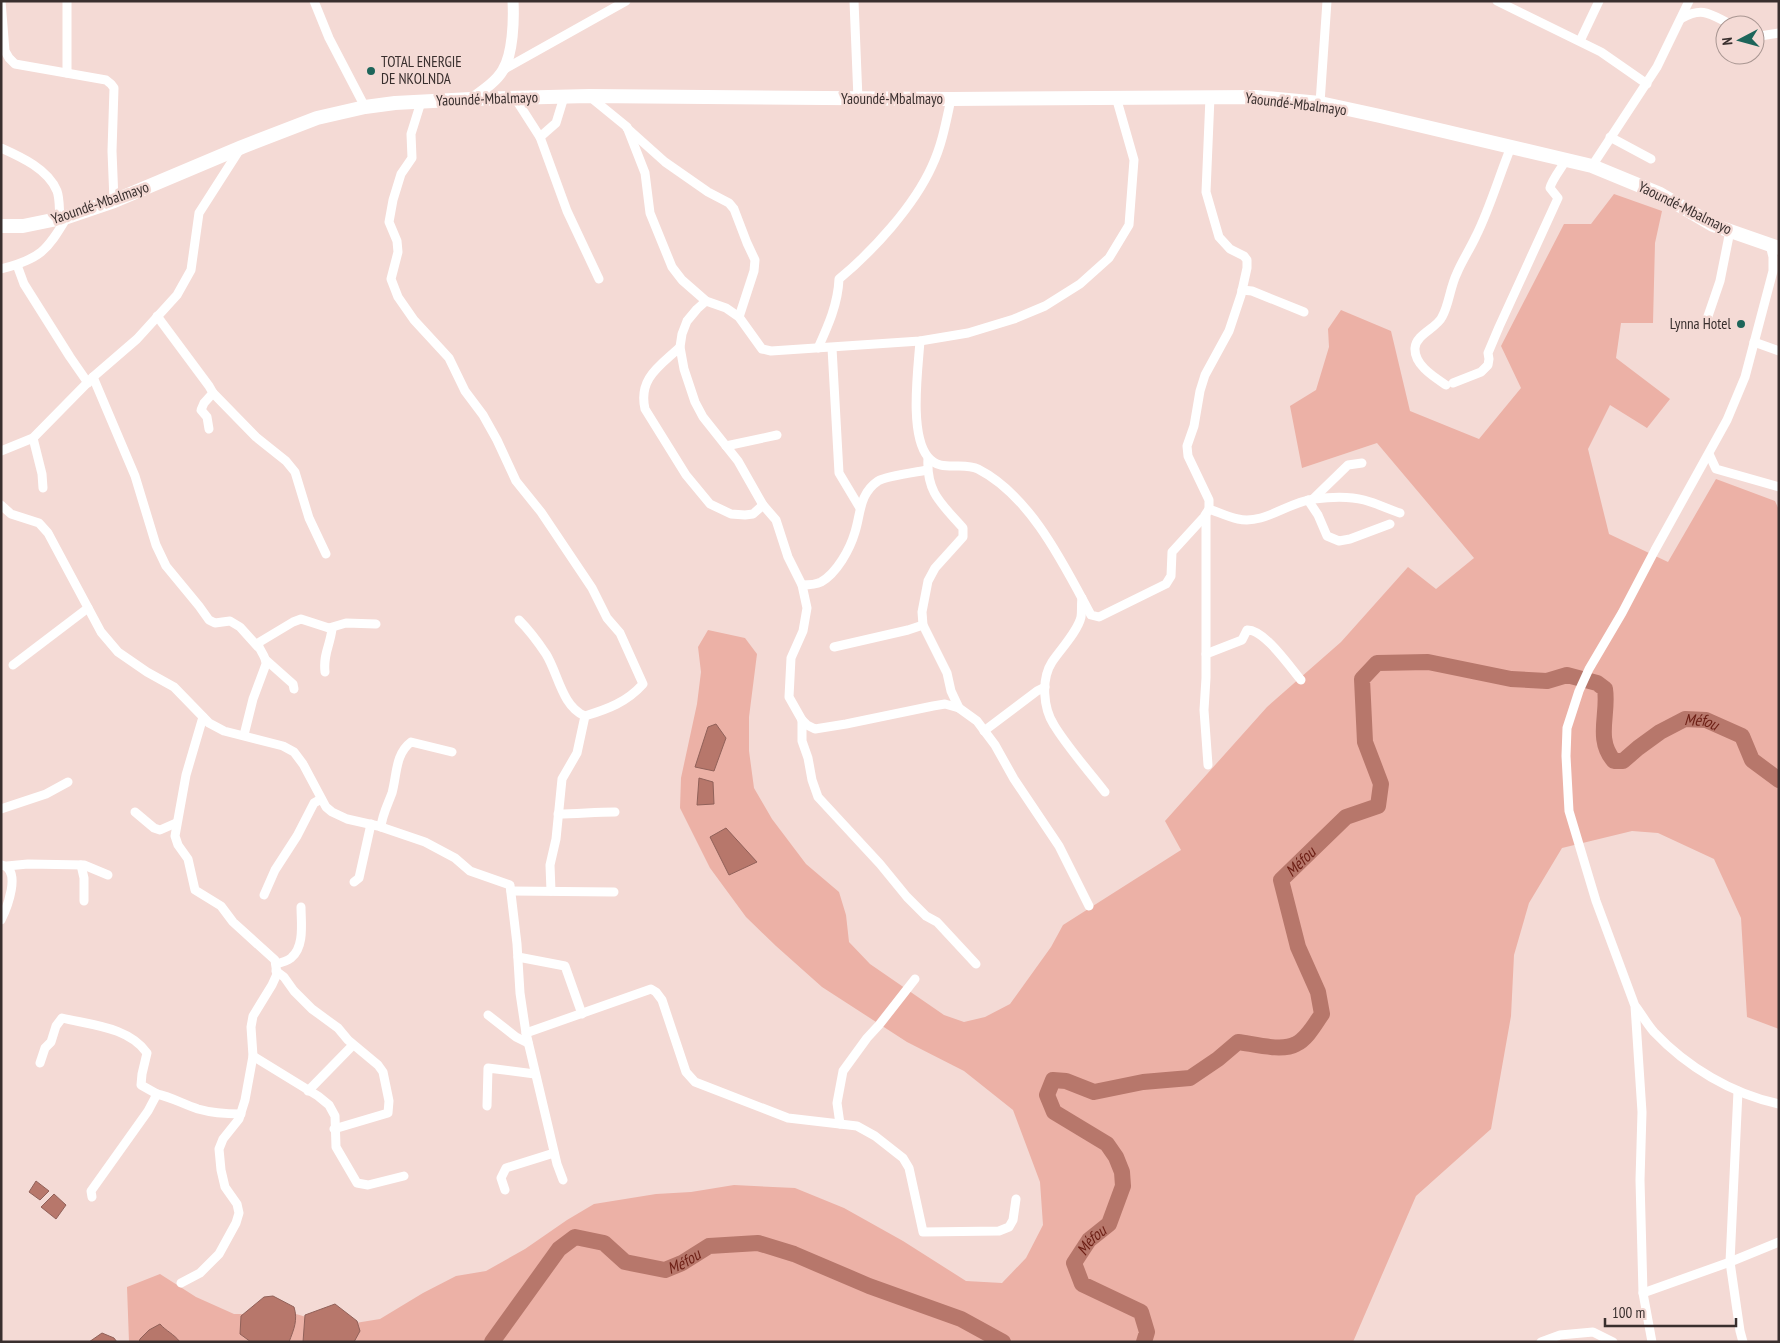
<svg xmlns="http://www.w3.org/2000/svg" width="1780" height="1343" font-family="'PT Sans Narrow',sans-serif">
<rect width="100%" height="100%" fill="#f4dad5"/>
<path fill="#ecb1a6" d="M1614,194L1662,211L1655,243L1653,323H1621L1616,358L1670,399L1647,428L1610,405L1588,449L1609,534L1668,562L1716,479L1775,501L1779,510V1029L1747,1017L1741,918L1714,859L1658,833L1632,831L1562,848L1529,903L1514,955L1511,1016L1491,1129L1416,1196L1353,1342H129L127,1287L160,1274L196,1297L234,1314H296L337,1326L380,1319L423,1293L456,1276L486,1271L525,1249L567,1220L594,1204L656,1194L691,1192L734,1185L795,1188L844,1208L903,1241L966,1281L1002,1283L1026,1258L1043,1225L1040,1182L1013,1110L964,1071L907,1042L822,987L776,946L746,917L710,868L680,808L681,778L697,704L701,672L698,647L708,630L745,638L757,654L749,717V751L754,788L772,819L806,864L839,892L846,915L849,942L870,964L944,1015L964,1022L985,1017L1010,1004L1051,947L1063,925L1181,850L1165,821L1267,707L1341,642L1408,567L1436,589L1474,558L1377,443L1302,468L1290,406L1316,390L1329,347L1328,329L1341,310L1391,331L1410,411L1479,439L1521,388L1501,346L1564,224H1591Z"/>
<g fill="#b7776b" stroke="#916159">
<path d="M716,724L726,738L714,771L695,767L708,727Z"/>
<path d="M699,778L713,782L714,804L697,805Z"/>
<path d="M726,828L757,862L729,875L710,837Z"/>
<path d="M36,1181L49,1191L40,1200L29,1192Z"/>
<path d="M54,1194L66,1205L56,1219L41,1207Z"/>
<path d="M273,1296L294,1307C298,1320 294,1329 289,1342H251L240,1334L241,1316L264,1297Z"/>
<path d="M335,1304L357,1321L360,1331L354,1342H303L305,1315Z"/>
<path d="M160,1324C166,1331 174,1334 180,1342H139L140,1339L149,1330Z"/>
<path d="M102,1333L114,1338L117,1342H89Z"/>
</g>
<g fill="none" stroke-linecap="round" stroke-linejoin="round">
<g stroke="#b7776b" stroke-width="16">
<path id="s1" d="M492,1342L559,1249L575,1237L604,1243L625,1262L665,1270L682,1263L709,1246L758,1243L794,1254L869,1286L961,1319L1003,1342"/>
<path id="s2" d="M1144,1342L1147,1332L1141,1312L1082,1284L1074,1263L1089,1240L1109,1224L1123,1186L1122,1172L1116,1157L1107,1144L1054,1112L1047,1095L1053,1080L1066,1081L1094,1092L1143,1082L1190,1078L1218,1059L1238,1042C1254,1044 1282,1052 1296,1044C1307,1039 1315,1024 1322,1014L1318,992L1298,947L1281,880L1346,817L1378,806L1381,784L1365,742L1362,679L1377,663L1428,662L1511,679L1547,681L1567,675L1597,683L1605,689C1609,714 1595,739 1614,761H1623L1638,748L1660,732L1685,719L1706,720L1742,736L1752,760L1779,780"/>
</g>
<g stroke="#fff" stroke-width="9">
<path d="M1,1L5,51L9,58L15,64L106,80L111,84L114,88L112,151L114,201"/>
<path d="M314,1L329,38L365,107"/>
<path d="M854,1L858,99"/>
<path d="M1497,1L1601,52L1647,84"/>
<path d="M1682,18C1704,6 1711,15 1732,25"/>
<path d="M1755,34L1760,36L1779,33"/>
<path d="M1580,41L1599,1"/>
<path d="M503,70L626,1"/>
<path d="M67,73V1"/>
<path d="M589,96L627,127L645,173L650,213L672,267L682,280L706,301L726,308L739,317L762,349L771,351L920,341L968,333L1014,319L1045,306L1080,284L1109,258L1129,225L1134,160L1116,97"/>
<path d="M515,98L540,137L567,211L599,279"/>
<path d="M421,102L411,134L412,158L401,174L393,200L389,222L397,241L398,252L391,279L398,297L414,320L449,358L465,391L483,415L497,440L516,481L541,512L592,588L607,618L620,633L643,684C627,702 608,709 585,716L577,753L562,779L556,839L550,865L551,891"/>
<path d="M1320,103L1327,1"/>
<path d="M627,128L665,162L708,192L729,203L734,209L747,243L755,260L754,271L739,317"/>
<path d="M540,137L556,123L564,97"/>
<path d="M1610,137L1651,159"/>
<path d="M1,148C21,157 48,169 57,191C60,199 59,210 60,219"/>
<path d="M1592,166L1657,67L1689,1"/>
<path d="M17,265L24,284L70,357L88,383"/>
<path d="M1,269C40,259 47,251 67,217"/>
<path d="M1242,290L1252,291L1304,312"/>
<path d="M706,301L697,309L687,321L682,334L680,347L684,369L695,402L703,417L738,461L763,505L776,520L788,557L802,585L807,608L803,631L791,658L789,697L802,720L807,725L815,729L846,724L933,706L945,704L959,708L977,721L995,745L1014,779L1059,846L1089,906"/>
<path d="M157,316L209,386L213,393L204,403L201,410L207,417L209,429"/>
<path d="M1707,319L1720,281L1730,231"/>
<path d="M920,341C918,370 909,434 928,457C940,473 963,461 978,469C1031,496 1064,565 1091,615L1099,617L1166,584L1171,576L1172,552L1204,517L1209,509V500L1188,456L1187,446L1194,426L1200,391L1205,375L1229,331L1241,295L1247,268V260L1244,256L1230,249L1219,237L1206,192L1210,97"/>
<path d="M1754,342L1779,351"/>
<path d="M680,347C660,366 638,378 645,409L686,475L710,504L731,514L745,515L753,514L763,505"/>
<path d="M818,348C828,326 838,304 839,279C873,251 914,206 932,166C942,145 946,122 951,99"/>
<path d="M832,348L839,473L860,508"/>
<path d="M93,377L135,476L156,545L166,566L199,606L209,620L215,623L230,621L240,627L258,647"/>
<path d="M1453,383L1481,372L1488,365L1489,359L1488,353L1499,327L1558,198L1550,188C1551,181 1562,167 1566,160"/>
<path d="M1446,385C1434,377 1414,365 1415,348C1416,334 1437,328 1442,317C1449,305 1450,287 1457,273C1462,261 1470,249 1476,236C1490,208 1499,176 1511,147"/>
<path d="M213,393L256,437L286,461L295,472L309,518L326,554"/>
<path d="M33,438L42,474L43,488"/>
<path d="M726,446L777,435"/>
<path d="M1,451L33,438L93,377L137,339L177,295L191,270L199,213L240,149"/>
<path d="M1709,454L1716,469L1779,487"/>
<path d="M928,458C926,493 942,504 963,528V537L935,568L928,581L922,612L923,625L947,673L951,691L959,708"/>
<path d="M1313,499L1348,465L1362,463"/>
<path d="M1308,500L1318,515L1327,536L1339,541L1350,539L1390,524"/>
<path d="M1,505L11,514L39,523L48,533L101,632L118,652L147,672L174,687L209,723L224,731L283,746L294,752L303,764L326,807L332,812L347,819L378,826L425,842L455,858L470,871L510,885L517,944L520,993L526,1033L557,1164L563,1180"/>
<path d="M1209,509C1218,512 1228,517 1238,519C1264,525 1288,502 1314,499C1330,497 1349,496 1364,500C1376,503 1388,509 1400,513"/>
<path d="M1206,514V678L1204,710L1208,765"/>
<path d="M802,585C808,585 815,585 821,582C837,573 850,549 855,532C861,513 859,494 878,481C886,476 917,472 927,470"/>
<path d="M1082,598C1081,604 1082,611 1081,617C1078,631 1060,650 1052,662C1041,679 1043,708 1054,725C1068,748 1088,770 1105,792"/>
<path d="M519,620C529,630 538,642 546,654C558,673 562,707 585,716"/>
<path d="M329,628L346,623L376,624"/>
<path d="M834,647L908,630L923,625"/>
<path d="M1206,654L1242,640L1247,630C1264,629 1290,667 1301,680"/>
<path d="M266,660L293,684L294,689"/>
<path d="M13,665L88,608"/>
<path d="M802,720V741L808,758L812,780L818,797L880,864L907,897L926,916L937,922L976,964"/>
<path d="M984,731L1037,691L1045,687"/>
<path d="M244,735L253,699L266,664C266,655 259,651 258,643L293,622L301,619L332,629C330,646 323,654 325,672"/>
<path d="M1,809L46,794L68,782"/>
<path d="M135,812L154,828L160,830L176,823"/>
<path d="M558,814C577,814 595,812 615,812"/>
<path d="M381,827C382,815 388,804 392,793C397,775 395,754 411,742L452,752"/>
<path d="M81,865L84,878V901"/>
<path d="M7,866L28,864L84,865L108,875"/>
<path d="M354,882L359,878L371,824"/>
<path d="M511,891L614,892"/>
<path d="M264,895L275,870L297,836L314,803L321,799"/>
<path d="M1,920C7,908 22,870 2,865"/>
<path d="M518,957L565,966L582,1014"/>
<path d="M276,964C280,963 287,961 291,958C305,947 301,922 301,907"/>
<path d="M276,971L284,977L294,991L312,1009L338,1028L348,1040L378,1065L383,1072L389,1101L388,1113L334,1129"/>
<path d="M1636,1007C1642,1015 1647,1024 1654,1032C1687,1067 1732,1094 1779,1104"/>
<path d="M488,1015L516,1037L528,1043"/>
<path d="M526,1033L651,989L656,992L662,1000L686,1072L695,1082L788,1118L857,1126L875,1136L903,1158L909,1168L923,1232L999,1231L1009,1227L1013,1220L1016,1199"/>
<path d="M253,1056L318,1096L329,1105L335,1116L336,1147L357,1183L368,1185L404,1176"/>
<path d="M40,1063L45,1048L51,1042L56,1026L62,1018C91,1025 129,1027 147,1053L142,1074L141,1085L157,1094"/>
<path d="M308,1091L353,1045"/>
<path d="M1738,1091L1730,1262L1740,1331L1743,1342"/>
<path d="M487,1106L488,1068L535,1074"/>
<path d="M840,1124L837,1103L843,1071L867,1038L879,1025L915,979"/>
<path d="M505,1190L501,1178L506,1168L554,1153"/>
<path d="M92,1197L91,1191L148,1111L157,1094C171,1097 183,1104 198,1109C212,1113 225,1114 241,1114"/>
<path d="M181,1283L200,1273L219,1254L236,1223L239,1213L237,1204L225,1187L221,1170L219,1149L223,1139L239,1119L245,1100L253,1056L251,1027L253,1016L272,985L277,974L275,960L233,922L221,906L195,890L188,859L178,845L175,836L186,775L203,717"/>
<path d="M1643,1293L1730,1262L1779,1242"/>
<path d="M1541,1342L1560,1335L1593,1332L1613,1342"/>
<path d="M1652,1342L1643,1293L1640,1180L1642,1112L1635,1006L1596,901L1569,811L1566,756L1567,728L1579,691L1589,669L1622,613L1655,550L1727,420L1745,377L1773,271V257L1770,245"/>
</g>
<path stroke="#fff" stroke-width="11" d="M471,99C482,91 496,82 503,70C513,54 514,20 513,1"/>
<path stroke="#fff" stroke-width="14" d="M1,226H23L67,217L114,201L242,147L317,118L365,107L395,103L471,99L589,96L951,99L1256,97L1320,103L1380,116L1592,166L1660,194L1713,225L1779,248"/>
</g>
<g fill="#1d655a" stroke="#f4dad5" stroke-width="2">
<circle cx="371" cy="71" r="5"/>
<circle cx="1741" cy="324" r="5"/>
</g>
<g text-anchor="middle" stroke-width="5" stroke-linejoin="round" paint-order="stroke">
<g font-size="15" fill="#392f2e" stroke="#f4dad5" text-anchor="start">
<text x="381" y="67">TOTAL ENERGIE<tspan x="381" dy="17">DE NKOLNDA</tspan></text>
<text x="1731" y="329" text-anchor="end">Lynna Hotel</text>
</g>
<g font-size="15" fill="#392f2e" stroke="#f4dad5">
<text transform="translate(487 99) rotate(-2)" y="5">Yaoundé-Mbalmayo</text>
<text x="892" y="104">Yaoundé-Mbalmayo</text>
<text transform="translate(1296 104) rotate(7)" y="5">Yaoundé-Mbalmayo</text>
<text transform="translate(100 203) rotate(-19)" y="5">Yaoundé-Mbalmayo</text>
<text transform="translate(1685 208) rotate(26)" y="5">Yaoundé-Mbalmayo</text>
</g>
<g font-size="16" font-style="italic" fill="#6c1e14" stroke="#f4dad5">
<text dy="6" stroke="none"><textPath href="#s2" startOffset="1481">Méfou</textPath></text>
<text dy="6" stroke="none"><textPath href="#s2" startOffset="822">Méfou</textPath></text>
<text dy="6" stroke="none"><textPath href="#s2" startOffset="148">Méfou</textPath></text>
<text dy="6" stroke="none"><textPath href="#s1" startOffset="254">Méfou</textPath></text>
</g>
</g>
<rect width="1780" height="1343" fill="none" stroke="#392f2e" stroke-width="5"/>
<g transform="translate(1740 40) rotate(264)"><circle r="24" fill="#f4dad5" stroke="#a99692"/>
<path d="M0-4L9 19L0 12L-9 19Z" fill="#1d655a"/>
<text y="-8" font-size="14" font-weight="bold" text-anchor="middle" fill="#392f2e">N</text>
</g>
<path d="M1605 1318v8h131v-8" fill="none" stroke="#392f2e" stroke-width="2.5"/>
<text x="1612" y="1318" font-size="15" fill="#392f2e" stroke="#f4dad5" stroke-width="4" paint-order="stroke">100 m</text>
</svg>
